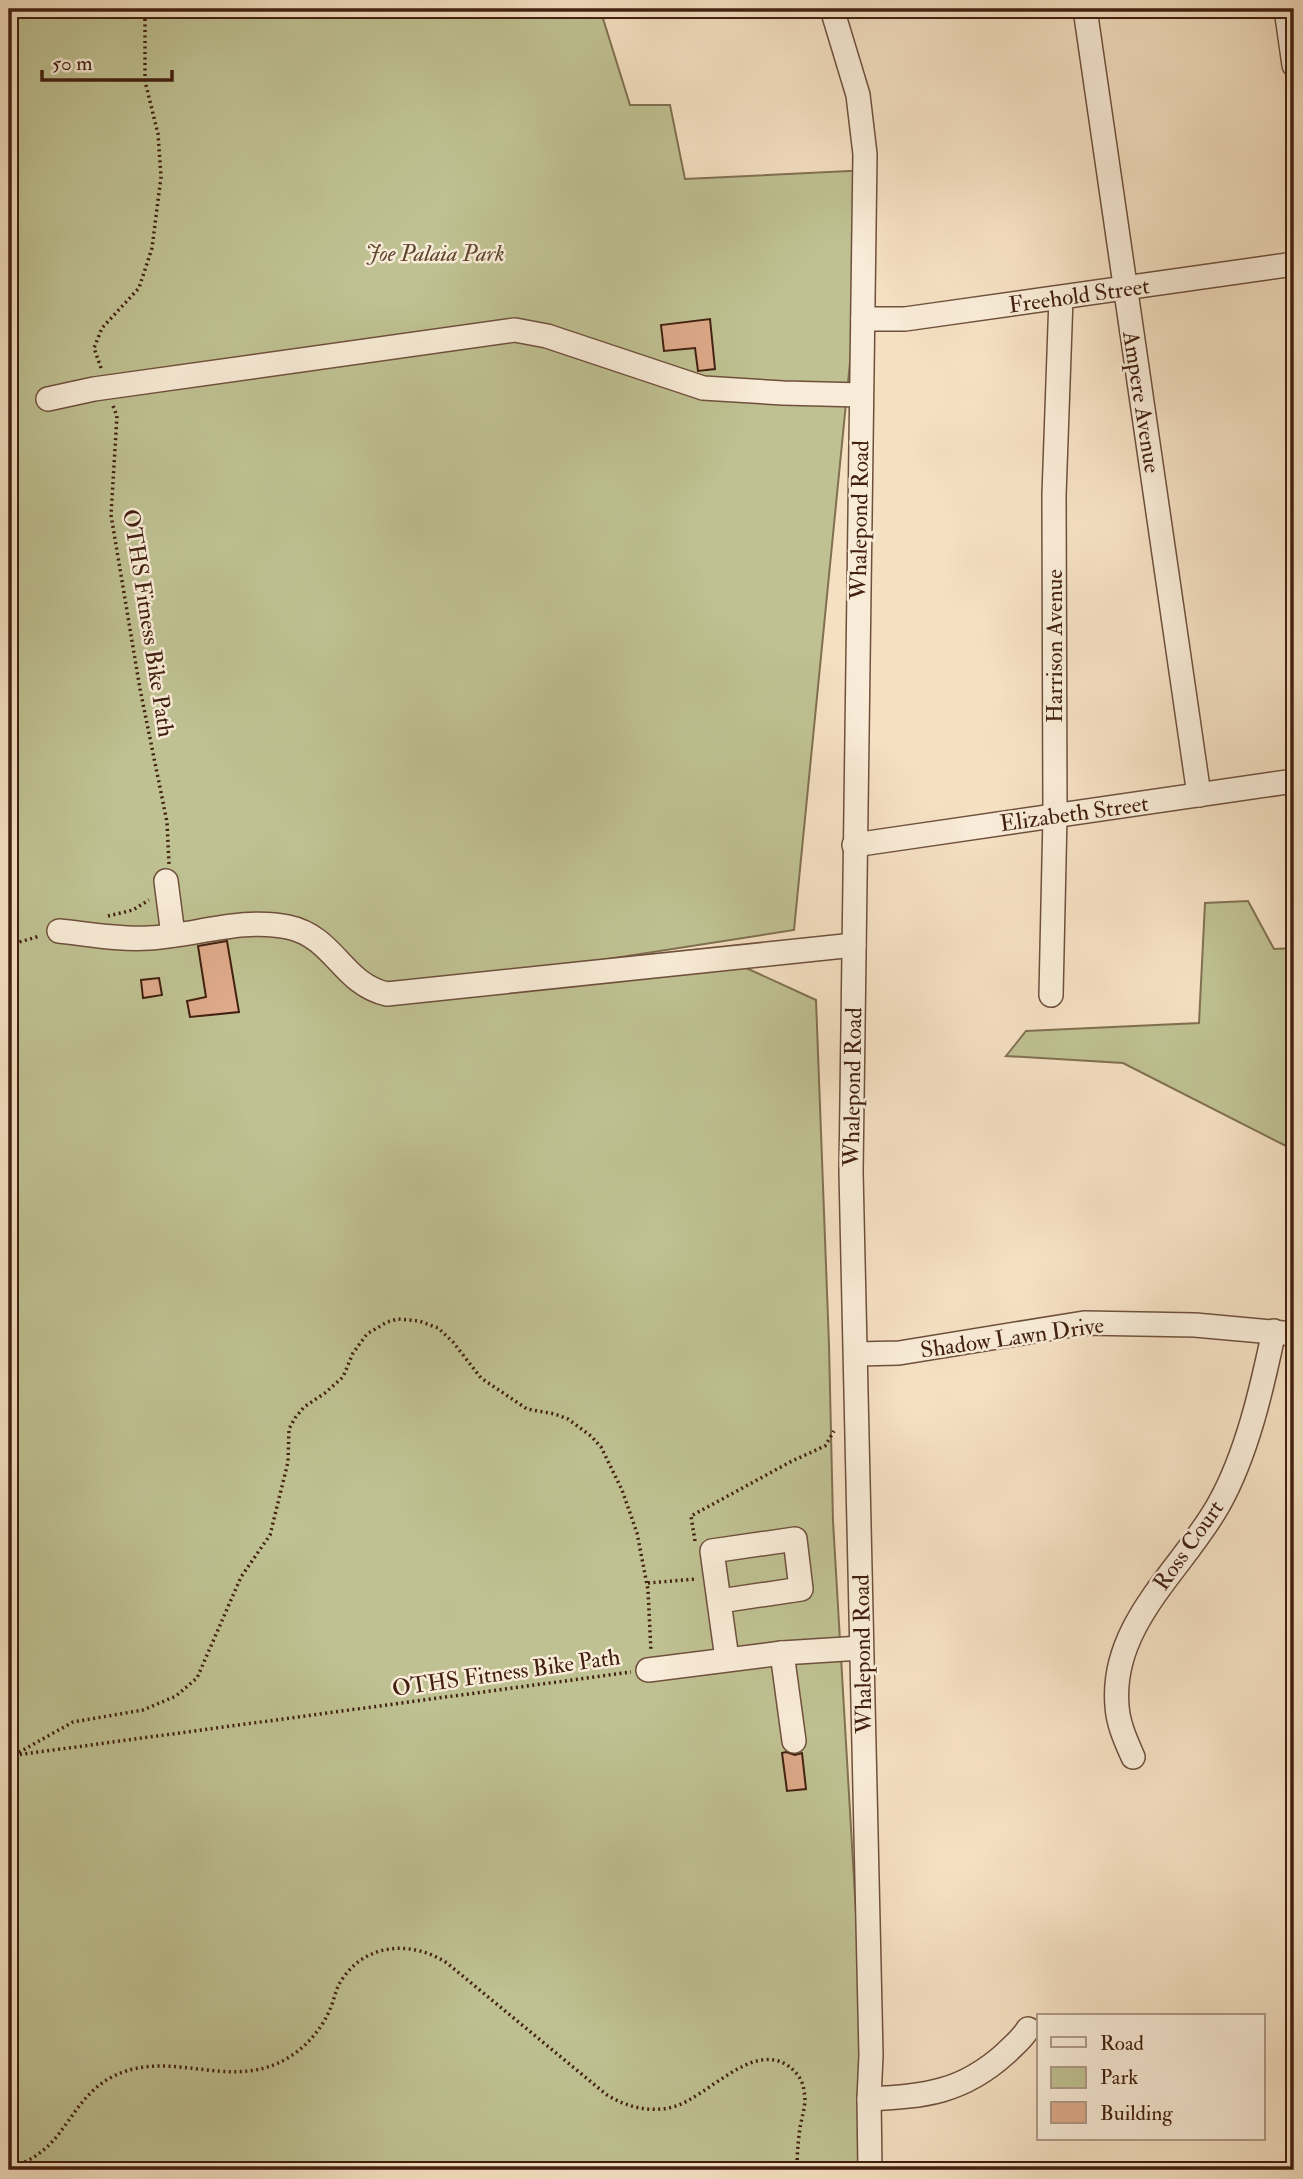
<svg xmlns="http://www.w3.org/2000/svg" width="1303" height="2179" font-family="'IM FELL Double Pica',serif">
<rect width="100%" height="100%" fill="#f5e0c2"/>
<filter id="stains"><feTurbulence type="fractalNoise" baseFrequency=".00286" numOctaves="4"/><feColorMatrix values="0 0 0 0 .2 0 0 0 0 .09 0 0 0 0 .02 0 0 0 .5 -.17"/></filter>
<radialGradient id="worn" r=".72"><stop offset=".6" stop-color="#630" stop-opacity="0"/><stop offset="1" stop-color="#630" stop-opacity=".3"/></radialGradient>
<g fill="#bfc192" stroke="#807051" stroke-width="2">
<path d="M9,9H600L630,105H670L685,179L869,170L794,930L544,969L744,967L816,1000L829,1345L833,1521L871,2170H9Z"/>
<path d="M1248,901L1274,949L1294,948V1150L1123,1063L1006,1056L1026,1031L1199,1023L1205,903Z"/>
</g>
<g fill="#deaa8b" stroke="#422010" stroke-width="2">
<path d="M710,319L715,369L698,371L695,348L664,351L661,325Z"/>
<path d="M227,941L239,1012L190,1017L187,1001L206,997L198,946Z"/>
<path d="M159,978L162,995L143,998L141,980Z"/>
<path d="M786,1752L795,1755L802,1753L806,1789L787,1791L782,1753Z"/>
</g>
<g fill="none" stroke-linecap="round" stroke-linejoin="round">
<defs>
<g id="minor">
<path d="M832,9L858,95L865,154L851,1172L871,2055L869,2099L870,2170"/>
<path d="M1085,9L1199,795"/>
<path d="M1286,9L1294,65"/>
<path d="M863,319H905L1294,264"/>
<path d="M48,399L94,389L515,330L547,336L703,388L783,393L861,395"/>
<path d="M854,845L1294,781"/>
<path d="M166,881L173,935"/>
<path d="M59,931C88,934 119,940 149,938C194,936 242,917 288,927C335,937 342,984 387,994L854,945"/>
<path d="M1051,995L1055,816L1054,495L1061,298"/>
<path d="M856,1354L899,1353L1084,1323L1195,1325L1294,1334"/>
<path d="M720,1601L801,1589L795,1539L712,1551L727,1659"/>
<path d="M782,1653L794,1741"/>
<path d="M648,1670L782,1653L861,1648"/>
<path d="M1133,1757C1126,1741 1118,1724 1117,1706C1110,1624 1183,1569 1219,1504C1247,1454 1262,1388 1274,1331"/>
<path d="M869,2099C925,2096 962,2093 1006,2053C1014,2045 1022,2039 1028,2029"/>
</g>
</defs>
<use href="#minor" stroke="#6f503c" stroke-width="26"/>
<g stroke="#422010" stroke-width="3.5" stroke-dasharray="2 3.5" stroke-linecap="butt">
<path d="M101,368L94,348L102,328L139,288L152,248L161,177L158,134L145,81V9"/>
<path d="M113,406L117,416L111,515L140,689L167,822L169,864"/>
<path d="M108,916L133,910L149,900"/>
<path d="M9,945L40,936"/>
<path d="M695,1541L691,1516L792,1461L825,1446L834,1431"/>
<path d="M648,1583L696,1579"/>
<path d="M14,1755L73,1722L143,1710L176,1696L197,1678L241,1577L270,1535L288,1462L289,1429L295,1418L304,1407L325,1393L343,1377L353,1353L367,1334L387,1322L398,1319L419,1321L438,1328L453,1342L481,1378L527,1409L555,1414L568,1419L591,1436L601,1447L622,1490L637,1533L648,1590L651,1652"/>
<path d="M9,1756L631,1672"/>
<path d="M9,2167C65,2154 66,2103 110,2078C170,2045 231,2095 291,2056C309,2044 323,2027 331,2007C335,1997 336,1987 343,1978C368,1942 413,1941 447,1963L607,2095C627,2107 649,2113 673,2107C708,2097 751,2042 787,2065C796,2071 803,2080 804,2091C807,2103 802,2115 800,2128C798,2142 797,2156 797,2170"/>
</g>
<use href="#minor" stroke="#f8ebd7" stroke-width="23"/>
</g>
<g text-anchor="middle" stroke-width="5" stroke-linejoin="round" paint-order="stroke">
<g font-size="23" font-style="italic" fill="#614830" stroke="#f8ebd7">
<text x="435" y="261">Joe Palaia Park</text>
</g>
<g font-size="23" fill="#422010" stroke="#f8ebd7">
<text transform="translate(1079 295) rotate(-8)" y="8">Freehold Street</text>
<text transform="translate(1142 402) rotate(81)" y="8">Ampere Avenue</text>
<text transform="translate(859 520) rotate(-89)" y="8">Whalepond Road</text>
<text transform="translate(149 623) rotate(81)" y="8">OTHS Fitness Bike Path</text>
<text transform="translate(1054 646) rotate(-90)" y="8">Harrison Avenue</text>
<text transform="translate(1074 813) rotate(-8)" y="8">Elizabeth Street</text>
<text transform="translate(852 1087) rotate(-89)" y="8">Whalepond Road</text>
<text transform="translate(1012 1337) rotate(-8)" y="8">Shadow Lawn Drive</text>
<text transform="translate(1188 1545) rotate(-55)" y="8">Ross Court</text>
<text transform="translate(862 1654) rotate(-91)" y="8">Whalepond Road</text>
<text transform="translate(506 1672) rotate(-8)" y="8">OTHS Fitness Bike Path</text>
</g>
</g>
<rect width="1303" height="2179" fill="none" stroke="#f5e0c2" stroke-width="35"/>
<rect x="10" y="10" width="1282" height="2158" fill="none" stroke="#422010" stroke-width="3.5"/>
<rect x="18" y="18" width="1268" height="2144" fill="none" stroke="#422010" stroke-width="2"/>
<rect x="1037" y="2014" width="228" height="126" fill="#f8ebd7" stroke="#af9a87" stroke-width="2"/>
<rect x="1051" y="2037" width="35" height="10" fill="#f8ebd7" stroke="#af9a87" stroke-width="2"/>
<text x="1100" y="2050" font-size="21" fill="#422010">Road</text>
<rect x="1051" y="2067" width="35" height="21" fill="#bfc192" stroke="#af9a87" stroke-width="2"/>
<text x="1100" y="2084" font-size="21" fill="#422010">Park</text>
<rect x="1051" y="2102" width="35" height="21" fill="#deaa8b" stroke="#af9a87" stroke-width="2"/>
<text x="1100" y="2120" font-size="21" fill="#422010">Building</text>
<path d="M42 70v10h130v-10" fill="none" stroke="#422010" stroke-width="3.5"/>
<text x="52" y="70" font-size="21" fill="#422010" stroke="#f8ebd7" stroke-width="5" paint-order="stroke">50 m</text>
<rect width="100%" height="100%" filter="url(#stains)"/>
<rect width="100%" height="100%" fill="url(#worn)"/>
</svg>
